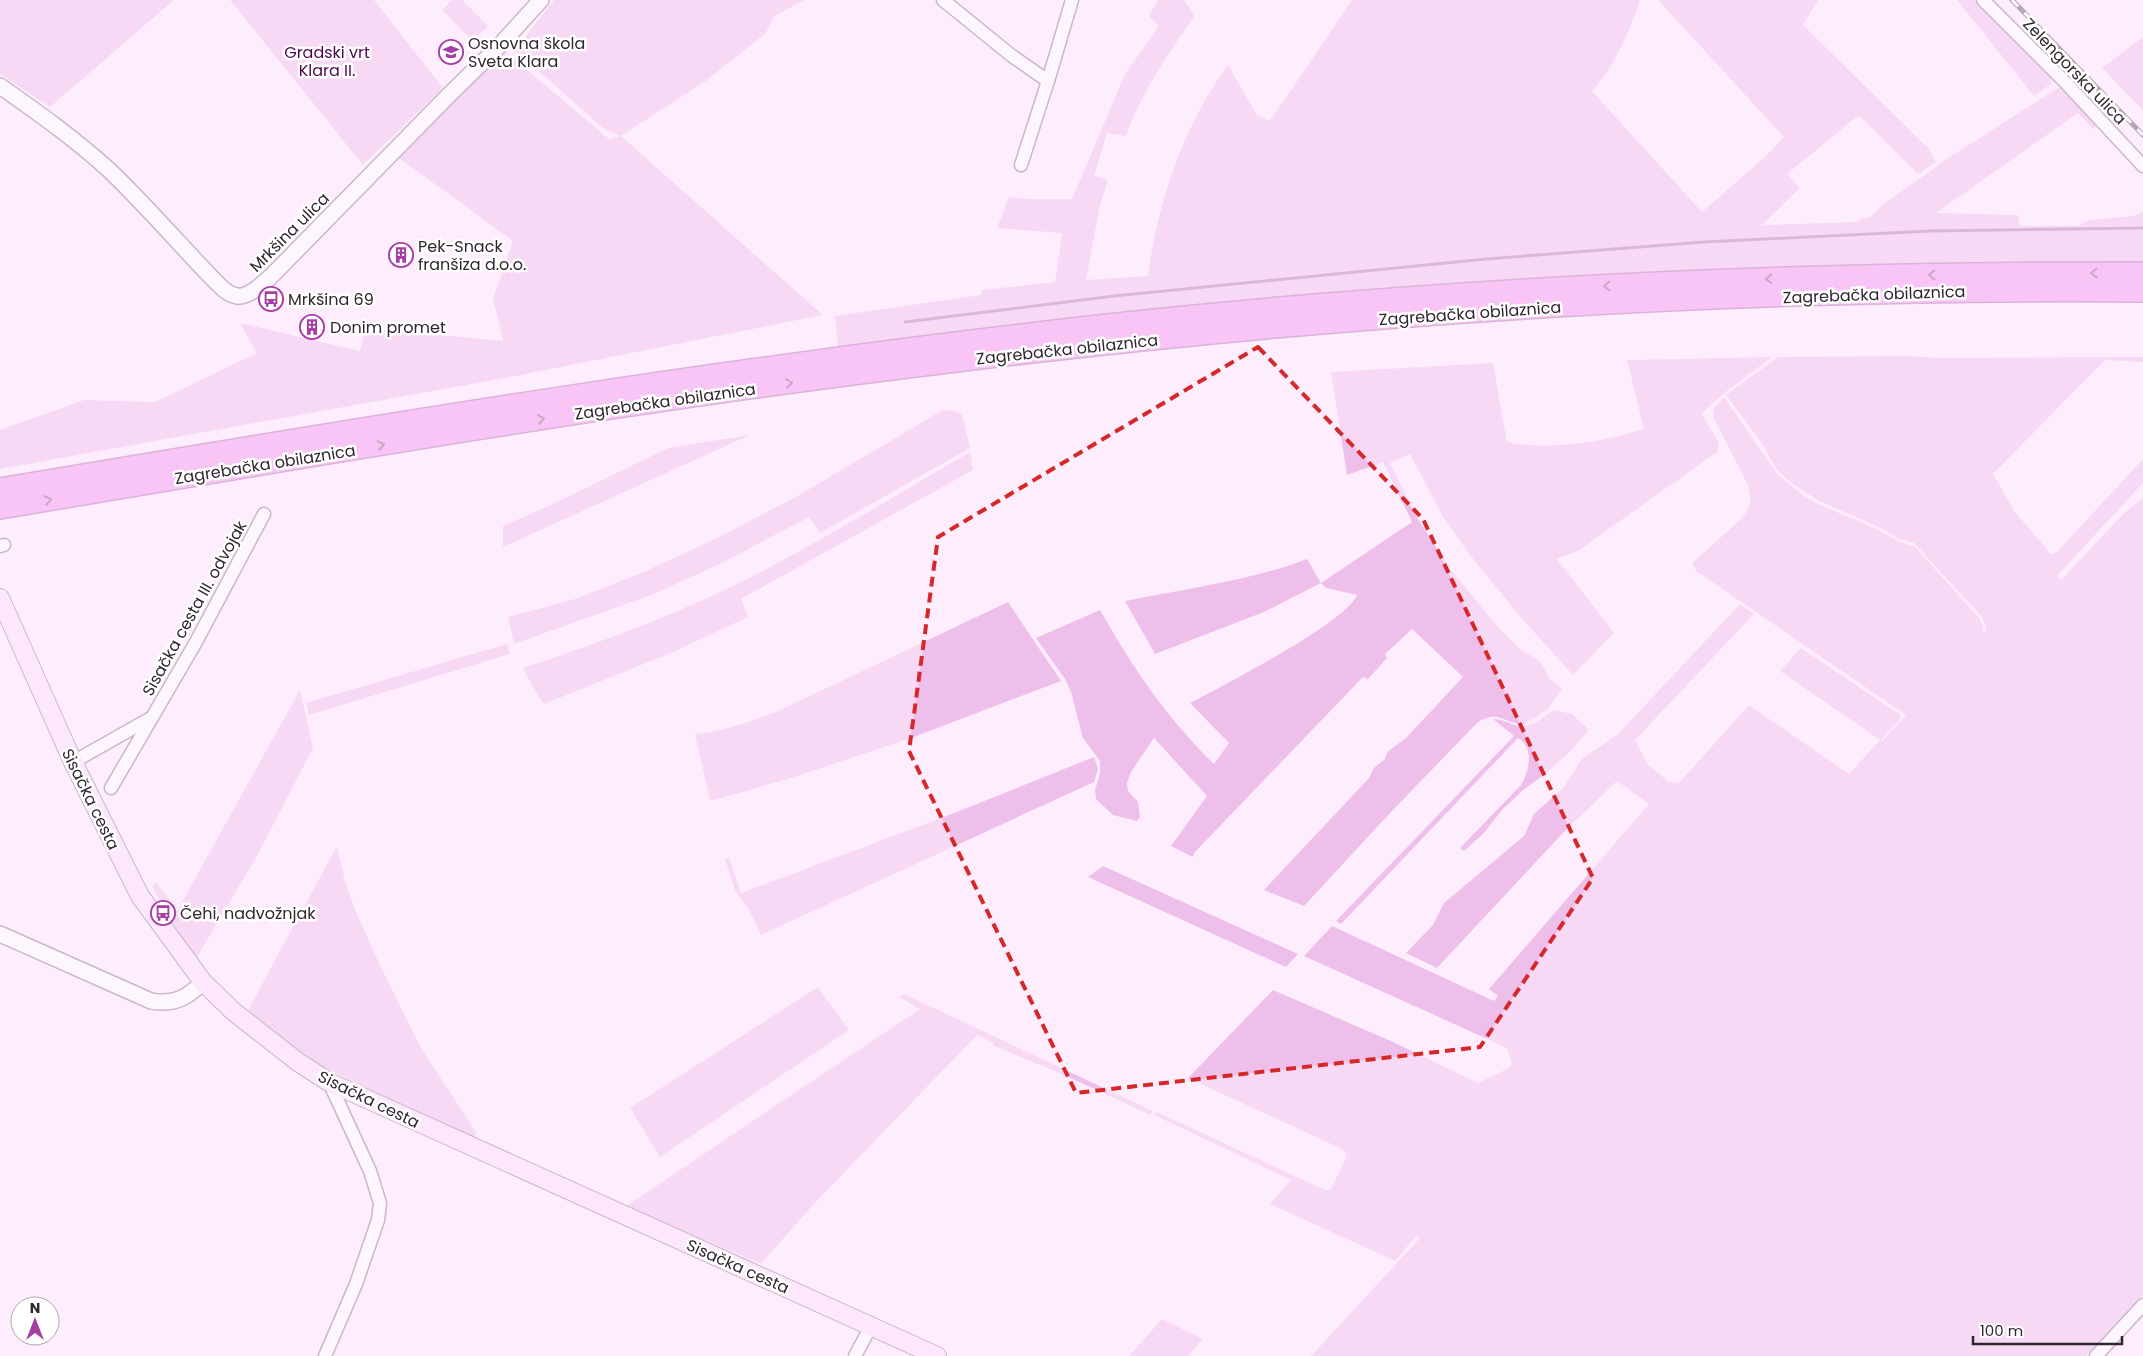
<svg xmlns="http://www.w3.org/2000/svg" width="2143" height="1356" font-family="Poppins,sans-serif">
<rect width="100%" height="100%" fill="#feeefd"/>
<g fill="#efbfeb">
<path d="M0,0H174L50,107L0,74Z"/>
<path d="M230,0H374L443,88L363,165Z"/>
<path d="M452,0H462L488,26L473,41L442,10Z"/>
<path d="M554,0H805L774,16L766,33L707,80L621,136L823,315L510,377L0,469V430L84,400L155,402L257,353L240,323L360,351L366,328L503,341L493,298L513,241L399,158L469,83L506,52L609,139L620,136L604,129L515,50Z"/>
<path d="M1158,0H1184L1195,16C1167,55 1143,90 1126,136L1107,133L1094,176L1108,180L1100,205L1086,280L1148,276C1158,202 1183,126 1228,65L1257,115L1270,121L1352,0H1638L1640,1C1628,33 1615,67 1592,91L1702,212L1767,155L1784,137L1658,0H1818L1803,25L1929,149L1936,162L1918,174L1859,115L1787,174L1800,188L1762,225L1857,222L1862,218L1870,217L1885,203L1953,155L2058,88H2063L2096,124L2094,130L2078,113L1936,213L2018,215L2020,226H2078L2089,220L2133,216L2143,212V261L1661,272L1536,279L1196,305L1013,325L838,347L835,316L981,295L982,290L1055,282L1062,233L997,228L1009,197L1028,199H1072L1125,74L1159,26L1149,16Z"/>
<path d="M1957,0H1978L2052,77L2051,84L2034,96Z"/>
<path d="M2143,37V110L2102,68Z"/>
<path d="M1907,356L1939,358L2143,357V362L2105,360L1993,474L2015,512L2051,554L2056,553L2143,459V483L2057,576L2061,580L2124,513L2143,498V1295L2086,1356H1311L1420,1238L1416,1236L1395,1261L1270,1204L1291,1180L1154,1115L1157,1112L1325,1190L1331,1189L1346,1158V1153L1342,1149L1188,1078L1273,990L1393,1042L1478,1083L1509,1068L1512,1064L1507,1048L1304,956L1332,926L1494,1001L1498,996L1489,989L1649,804L1617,781L1562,834L1437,968L1406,953L1433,925L1444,903L1524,836L1534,814L1564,787L1582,759L1618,734L1740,604L1754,614L1635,740L1648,765L1669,782L1679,783L1749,705L1849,774L1880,740L1780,671L1801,648L1899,714L1901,718L1881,740L1882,741L1906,715L1696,571L1692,563L1739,521L1747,511L1751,501L1747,483L1713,417L1714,408L1724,397L1778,475L1804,496L1818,504L1877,529L1898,541L1915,547L1979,618L1983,627V632L1985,633L1986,626L1981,616L1914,543L1899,539L1881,528L1819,501L1790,482L1775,467L1764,446L1726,395L1778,357Z"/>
<path d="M1772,357C1748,376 1722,392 1702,414L1719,443L1717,452L1578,551L1557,559L1614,633L1573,675L1523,620L1470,555L1443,517L1410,454L1390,463L1418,519L1448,566L1497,626L1521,650L1541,662L1550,679L1562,689L1548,709L1524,724C1504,724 1499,709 1478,722L1391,812L1304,906L1264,890L1369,778L1374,768L1385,759L1387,752L1406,738L1463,677L1412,629L1385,654L1387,658L1368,679L1363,677L1194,853L1193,857L1171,846L1207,796L1154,738L1131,772L1127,783L1128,791L1138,802L1140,817L1137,821L1113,815L1096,799L1095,790L1100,774V761L1083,738L1071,692L1065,679L1036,638L1100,610C1133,668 1166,717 1214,764L1229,743L1190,703C1222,686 1347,622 1357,595L1326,588L1321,583L1264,612L1155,654L1125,601C1184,589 1250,581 1307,559L1321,583L1412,522L1383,462L1347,475L1331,372L1493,363L1507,442C1549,451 1604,442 1644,429L1627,360Z"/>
<path d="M943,410L956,411L962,415L970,448L820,533L809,517L722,563L654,594L514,644L508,617L575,599L646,571L715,539L794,498Z"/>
<path d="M750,435L503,547V526L551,505L668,448Z"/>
<path d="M970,452L973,470L741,599L748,617L671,653L544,704L536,693L523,668C595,644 667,618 735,585C816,545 892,497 970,452Z"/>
<path d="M1008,602L1061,681L911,738L791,778L710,801L695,734C723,732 750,721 776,712Z"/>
<path d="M507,644L510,654L309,715L306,703Z"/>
<path d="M300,690L313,748L258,854L196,959L167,914L152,886L157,883L177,911Z"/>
<path d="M1554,710L1572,714L1589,730L1572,750L1545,774L1522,791L1502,810L1483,834L1464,851L1460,848L1521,785C1530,770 1534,748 1518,738L1341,924L1336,921L1514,736L1493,719C1502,719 1508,723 1517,726C1529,729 1544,717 1554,710Z"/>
<path d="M1094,757L1098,769L1094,782L761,935L749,910L735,890L725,859L729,858L741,893L949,815Z"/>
<path d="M337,846L345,881L356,912L379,963L421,1048L476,1132L474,1141L318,1064L281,1037L248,1010Z"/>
<path d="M1103,866L1298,954L1286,967L1088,877Z"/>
<path d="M818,987L849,1030L660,1157L630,1108Z"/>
<path d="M904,994L1153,1111L1150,1115L1062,1074L992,1045L994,1043L977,1035L812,1206L761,1264L626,1206L920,1009L899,997Z"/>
<path d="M1162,1319L1203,1339L1188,1356H1129Z"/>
</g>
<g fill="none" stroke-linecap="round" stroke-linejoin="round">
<path stroke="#ad74aa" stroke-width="3" d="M905,322L1114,296L1486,259L1704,242L1930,231L2143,228"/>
<defs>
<g id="minor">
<path d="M943,0L1012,56L1048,81"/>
<path d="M1983,0L2064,81L2143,166"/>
<path d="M1021,165L1048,81L1072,0"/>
<path d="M0,546L4,545"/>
<path d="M73,762L151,718"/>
<path d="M111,788L196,642L264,514"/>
<path d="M325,1356L356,1284L378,1220L380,1203L370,1171L329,1082"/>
<path d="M855,1356L871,1326"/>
<path d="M2096,1356L2143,1305"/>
</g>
<g id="tertiary">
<path d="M0,86C37,112 75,139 109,170C148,207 182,248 220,286C224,290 230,295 237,296C252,299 280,267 290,257L449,95L501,44L541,0"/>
<path d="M0,934L151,1001C174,1005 187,998 203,982"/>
</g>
<path id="secondary" d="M0,598L73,762L140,896L203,982L234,1012L298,1062L329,1082L937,1356"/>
<g id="motorway">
<path d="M0,489C374,426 748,364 1126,323C1463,287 1804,272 2143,273"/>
<path d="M0,508C310,456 620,402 932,364C1333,314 1739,287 2143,291"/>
</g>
</defs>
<use href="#minor" stroke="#8c748a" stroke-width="15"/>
<use href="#tertiary" stroke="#8c748a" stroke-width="18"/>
<use href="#secondary" stroke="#8c748a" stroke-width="20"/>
<use href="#motorway" stroke="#af6cac" stroke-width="24"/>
<use href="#minor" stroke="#fff" stroke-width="12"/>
<use href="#tertiary" stroke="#fff" stroke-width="15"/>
<use href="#secondary" stroke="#fcdefa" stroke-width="18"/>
<use href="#motorway" stroke="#f492f0" stroke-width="21"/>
<defs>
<path id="rail" d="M2012,0L2143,135"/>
</defs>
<use href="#rail" stroke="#5e525d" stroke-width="5"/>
<use href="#rail" stroke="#fff" stroke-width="3" stroke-dasharray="9" stroke-linecap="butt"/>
</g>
<defs><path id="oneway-chevron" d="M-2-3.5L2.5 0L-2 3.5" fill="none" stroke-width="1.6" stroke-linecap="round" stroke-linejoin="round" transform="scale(1.25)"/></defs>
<g stroke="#885786">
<use href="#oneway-chevron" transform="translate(2094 273) rotate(-180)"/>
<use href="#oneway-chevron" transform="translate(1932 275) rotate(179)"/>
<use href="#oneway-chevron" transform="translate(1769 279) rotate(178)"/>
<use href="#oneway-chevron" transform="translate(1607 286) rotate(177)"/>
<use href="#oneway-chevron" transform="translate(789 383) rotate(-8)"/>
<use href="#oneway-chevron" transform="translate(541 419) rotate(-9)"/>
<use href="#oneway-chevron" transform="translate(381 445) rotate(-9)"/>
<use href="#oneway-chevron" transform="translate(48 500) rotate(-10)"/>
</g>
<path d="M0 0H2143V1356H0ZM1258,347L1423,519L1593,878L1480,1047L1076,1093L909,751L938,537Z" fill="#feeefd" fill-opacity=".55" fill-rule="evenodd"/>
<path fill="none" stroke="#d62828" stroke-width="4" stroke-dasharray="10 6" stroke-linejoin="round" d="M1258,347L1423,519L1593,878L1480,1047L1076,1093L909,751L938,537Z"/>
<defs>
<symbol id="school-ring" viewBox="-11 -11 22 22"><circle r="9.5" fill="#fff" stroke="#a53fa3" stroke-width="1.5"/><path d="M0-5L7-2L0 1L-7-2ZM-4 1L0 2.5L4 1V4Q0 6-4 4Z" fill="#a53fa3"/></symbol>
<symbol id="building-ring" viewBox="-11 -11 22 22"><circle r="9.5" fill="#fff" stroke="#a53fa3" stroke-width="1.5"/><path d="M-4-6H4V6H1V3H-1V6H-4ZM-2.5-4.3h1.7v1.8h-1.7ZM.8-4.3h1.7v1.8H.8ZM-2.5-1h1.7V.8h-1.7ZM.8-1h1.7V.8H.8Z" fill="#a53fa3"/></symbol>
<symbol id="bus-ring" viewBox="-11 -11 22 22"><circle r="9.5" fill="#fff" stroke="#a53fa3" stroke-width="1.5"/><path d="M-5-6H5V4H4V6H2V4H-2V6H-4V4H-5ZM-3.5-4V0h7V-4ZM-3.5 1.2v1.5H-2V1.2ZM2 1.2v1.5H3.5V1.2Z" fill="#a53fa3"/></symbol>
</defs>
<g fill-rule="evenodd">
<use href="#school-ring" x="437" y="38" width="28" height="28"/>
<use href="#building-ring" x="387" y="241" width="28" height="28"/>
<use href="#bus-ring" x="257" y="285" width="28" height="28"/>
<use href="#building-ring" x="298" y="313" width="28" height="28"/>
<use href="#bus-ring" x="149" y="899" width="28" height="28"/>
</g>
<g text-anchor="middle" stroke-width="5" stroke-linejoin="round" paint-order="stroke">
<g font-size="16" fill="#30262f" stroke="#fff" text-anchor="start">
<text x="468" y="49">Osnovna škola<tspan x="468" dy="18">Sveta Klara</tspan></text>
<text x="418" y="252">Pek-Snack<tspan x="418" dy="18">franšiza d.o.o.</tspan></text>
<text x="288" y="305">Mrkšina 69</text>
<text x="330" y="333">Donim promet</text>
<text x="180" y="919">Čehi, nadvožnjak</text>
</g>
<g font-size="16" fill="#4d074c" stroke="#fff">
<text x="327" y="58">Gradski vrt<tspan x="327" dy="18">Klara II.</tspan></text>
</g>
<g font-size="16" fill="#30262f" stroke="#fff">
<text transform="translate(2075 71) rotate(46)" y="6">Zelengorska ulica</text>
<text transform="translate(289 232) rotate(-45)" y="6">Mrkšina ulica</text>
<text transform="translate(1874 294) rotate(-2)" y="6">Zagrebačka obilaznica</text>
<text transform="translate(1470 313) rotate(-4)" y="6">Zagrebačka obilaznica</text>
<text transform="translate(1067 349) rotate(-6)" y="6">Zagrebačka obilaznica</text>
<text transform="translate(665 401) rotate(-8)" y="6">Zagrebačka obilaznica</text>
<text transform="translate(265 464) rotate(-9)" y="6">Zagrebačka obilaznica</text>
<text transform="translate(194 608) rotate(-61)" y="6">Sisačka cesta III. odvojak</text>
<text transform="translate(91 799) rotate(64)" y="6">Sisačka cesta</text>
<text transform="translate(369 1099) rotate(26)" y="6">Sisačka cesta</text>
<text transform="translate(738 1266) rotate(24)" y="6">Sisačka cesta</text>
</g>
</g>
<g transform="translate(35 1321)"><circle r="24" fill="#ffffff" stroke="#aca8ac"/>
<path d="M0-4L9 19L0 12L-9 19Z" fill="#a53fa3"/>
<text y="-8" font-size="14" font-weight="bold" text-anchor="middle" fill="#30262f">N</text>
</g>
<path d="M1973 1336v8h149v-8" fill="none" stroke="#30262f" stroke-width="2.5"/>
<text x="1980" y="1336" font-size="15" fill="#30262f" stroke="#ffffff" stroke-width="4" paint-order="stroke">100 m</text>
</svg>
